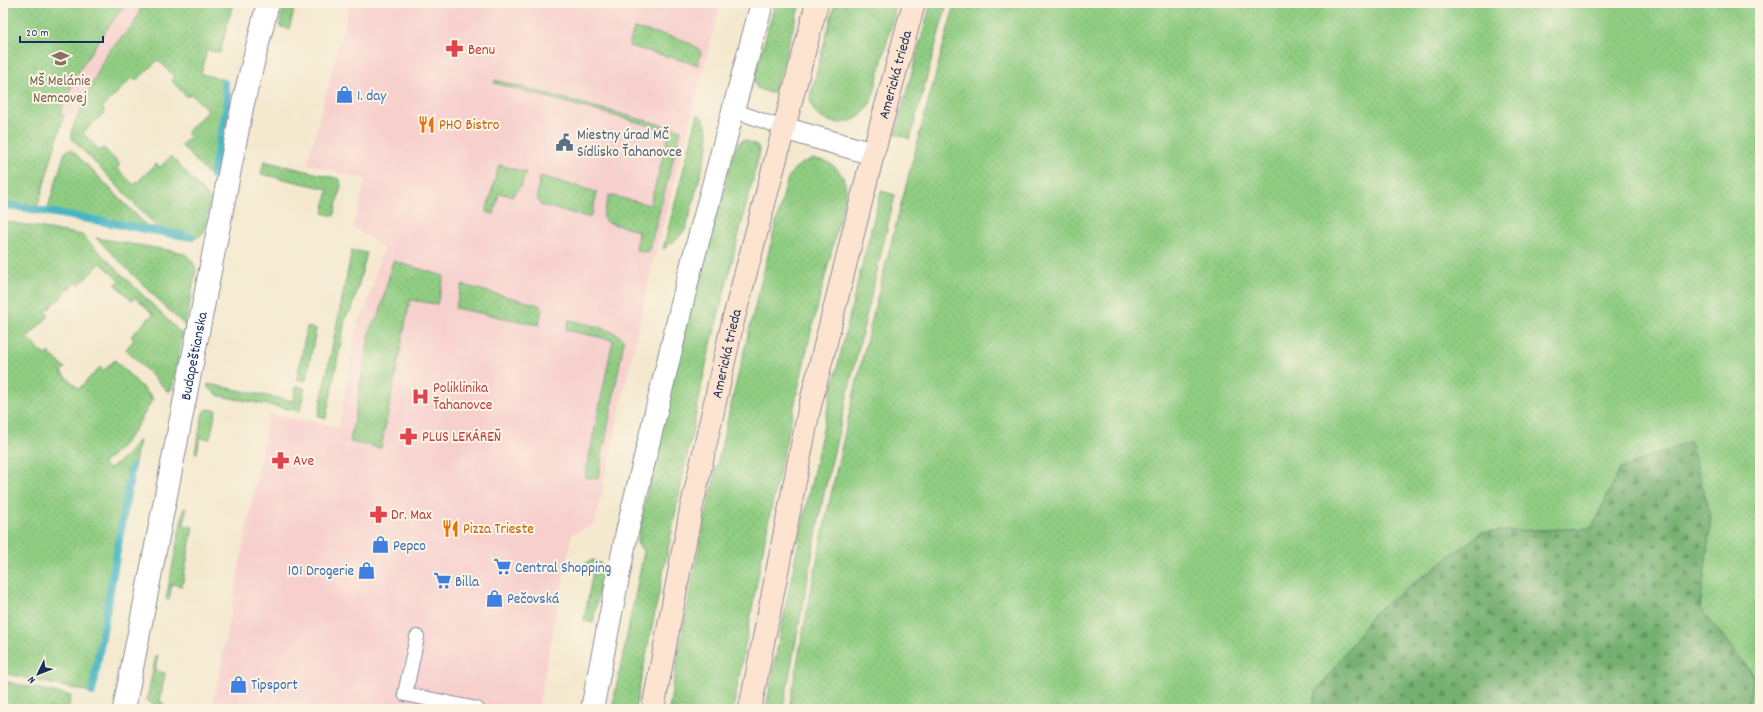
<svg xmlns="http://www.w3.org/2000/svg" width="1763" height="712" font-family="Dekko,sans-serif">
<defs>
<pattern id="grass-dots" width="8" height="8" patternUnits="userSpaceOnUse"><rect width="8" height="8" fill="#90cd82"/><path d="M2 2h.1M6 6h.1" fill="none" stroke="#7cb073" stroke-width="1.8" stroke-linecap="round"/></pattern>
<pattern id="forest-firs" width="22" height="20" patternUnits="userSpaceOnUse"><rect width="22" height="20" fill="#74b070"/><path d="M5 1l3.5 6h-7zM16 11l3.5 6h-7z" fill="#5e905f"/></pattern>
</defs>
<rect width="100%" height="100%" fill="#fcf5e5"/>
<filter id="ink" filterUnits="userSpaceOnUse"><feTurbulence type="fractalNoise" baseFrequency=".025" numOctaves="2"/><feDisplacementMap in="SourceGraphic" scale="8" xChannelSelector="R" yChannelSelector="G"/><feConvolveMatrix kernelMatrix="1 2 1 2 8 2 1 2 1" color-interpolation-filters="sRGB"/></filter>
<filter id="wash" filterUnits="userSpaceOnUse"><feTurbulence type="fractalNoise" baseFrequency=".012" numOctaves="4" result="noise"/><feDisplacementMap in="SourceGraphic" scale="16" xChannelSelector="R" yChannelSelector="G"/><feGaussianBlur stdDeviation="0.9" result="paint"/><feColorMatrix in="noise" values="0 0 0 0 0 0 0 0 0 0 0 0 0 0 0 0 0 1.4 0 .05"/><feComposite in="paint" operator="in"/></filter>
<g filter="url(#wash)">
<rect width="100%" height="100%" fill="#f4e9cf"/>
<g fill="#f7d0cd">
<path d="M3,3H233L92,84L76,119L60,114Z"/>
<path d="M350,3H721L652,266L597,513L595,521L590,527L572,534L538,709H212L269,414L339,427L358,321L366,310L383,248L353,227L366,180L307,164Z"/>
</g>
<g fill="url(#grass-dots)" stroke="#567e70">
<path d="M3,3H126L99,40L76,76L60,114L64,115L36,212L3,206Z"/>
<path d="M143,3H233L220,53L207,50L201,74L226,80L231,100L215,179L209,175L181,145L190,136L186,133L208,110L191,94L187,97L172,81L175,77L158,60L136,81L132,78L102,108L105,112L83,133L100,151L104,148L120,164L117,168L134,185L156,164L160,167L171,156L210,199L204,232L197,238L164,234L72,139V129L106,54L134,24Z"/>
<path d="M285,3H296L289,29L279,26Z"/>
<path d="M775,3H800L779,78L775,86H778L776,92L770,93L757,88L754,80Z"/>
<path d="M835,3H897C891,26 885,49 879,72C876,83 874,97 868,107C859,122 840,127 824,119C815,115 811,107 810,97Z"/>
<path d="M931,3H947L910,139L895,134Z"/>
<path d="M955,3H1760V709H1747L1754,675L1700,608L1711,518L1620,469L1592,528L1482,532L1374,613L1316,693L1312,709H789C830,470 891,237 955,3Z"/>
<path d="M634,28C650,32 692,38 701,52L698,65L629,46Z"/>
<path d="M495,80L681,130L649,251L642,252L636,250L638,231L606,222L603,217L609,195L650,205L670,131L494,83Z"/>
<path d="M698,114C708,122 709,134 708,146L686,229L675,241L663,249Z"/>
<path d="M744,140L757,145L760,151L707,360L635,709H612L644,552L637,543L661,420L734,151L740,142Z"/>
<path d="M68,150H72L153,232L46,214L65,152Z"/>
<path d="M813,159C833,160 847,174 846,194L811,332L770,513L733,709H669C698,531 742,355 787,181C792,168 800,163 813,159Z"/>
<path d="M264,161L340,179L341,186L334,216L323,213L328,189L261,174Z"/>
<path d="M499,165L526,172L521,186L512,196L499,193L494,214L486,212Z"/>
<path d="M540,176L597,192L592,214L588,217L540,205L537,196Z"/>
<path d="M881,191L895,195L823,498L783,709H766C798,534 836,363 881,191Z"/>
<path d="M3,221L82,235L183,335L172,388L170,391H167L126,349L134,340L131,336L153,314L135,297L132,301L115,284L119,281L101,263L79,285L76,282L46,312L49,316L27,338L45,355L48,352L65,368L61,372L79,389L100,367L104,370L115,360L153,398C137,427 130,442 103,463L108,470L125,457L139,440L94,693L3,673Z"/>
<path d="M96,238L180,252C190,256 193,261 196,270L185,326Z"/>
<path d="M352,250L367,253L352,309L346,316L326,418L318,416Z"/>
<path d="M393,261L444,276L437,304L410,300L381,448L350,442L371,326L379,315Z"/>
<path d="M462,285L539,305L542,310L539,325L455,308Z"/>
<path d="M569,320C583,324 618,329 624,341L598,479L585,477L613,340L566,330Z"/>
<path d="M307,327L316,329L306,381L297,379Z"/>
<path d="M208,384L293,401L296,386L305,388L300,411L220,396L207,387Z"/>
<path d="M206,409L216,410L210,439L200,438L197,453H195L203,412Z"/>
<path d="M184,508L186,509L184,525L193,527L182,586L172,584L169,600L166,599Z"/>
<path d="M593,560L600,563L603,569L593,623L584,621L593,571L583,569L587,562Z"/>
<path d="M156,655H158L155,671L165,673L160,702L164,703L163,707L154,705L147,700Z"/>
<path d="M3,681L71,696L68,709H3Z"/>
</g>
<path fill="url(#forest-firs)" stroke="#487067" d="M1690,441L1711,518L1700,608L1754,676L1747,709H1312L1316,693L1374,613L1483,532L1592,528L1620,469Z"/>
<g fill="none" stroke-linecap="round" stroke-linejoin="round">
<g stroke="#47b5c2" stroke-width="8">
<path d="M213,175L228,101L224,83"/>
<path d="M3,204L191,237"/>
<path d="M92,692L132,467"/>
</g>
</g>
</g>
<g filter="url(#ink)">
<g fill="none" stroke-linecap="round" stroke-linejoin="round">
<defs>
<g id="lane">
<path d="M733,110L783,128"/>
<path d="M417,637L405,694L477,709"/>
</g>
<g id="street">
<path d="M783,128L873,154"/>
<path id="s1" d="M124,709L243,103L268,3"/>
<path d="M592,709L627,532L689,275L762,3"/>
</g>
<g id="secondary">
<path id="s2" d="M653,709L691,510L733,321L817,3"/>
<path id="s3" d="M750,709L809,410L873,154L914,3"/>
</g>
</defs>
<use href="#lane" stroke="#888c96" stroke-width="16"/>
<use href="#street" stroke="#888c96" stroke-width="24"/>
<use href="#secondary" stroke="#888c96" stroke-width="24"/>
<use href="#lane" stroke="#fff" stroke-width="14"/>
<use href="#street" stroke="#fff" stroke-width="22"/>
<use href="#secondary" stroke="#fde4d1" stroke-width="22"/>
</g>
</g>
<defs>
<symbol id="pharmacy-bare" viewBox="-9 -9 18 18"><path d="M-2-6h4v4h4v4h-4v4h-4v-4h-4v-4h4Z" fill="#e0444e" stroke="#fcf5e5" stroke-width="2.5" paint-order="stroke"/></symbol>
<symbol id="school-bare" viewBox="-9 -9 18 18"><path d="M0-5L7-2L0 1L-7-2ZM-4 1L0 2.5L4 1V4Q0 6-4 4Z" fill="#8d6e63" stroke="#fcf5e5" stroke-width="2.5" paint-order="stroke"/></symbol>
<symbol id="shop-bare" viewBox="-9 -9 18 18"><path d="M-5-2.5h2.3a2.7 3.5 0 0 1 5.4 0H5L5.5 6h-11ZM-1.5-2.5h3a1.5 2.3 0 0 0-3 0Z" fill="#3f7fe0" stroke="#fcf5e5" stroke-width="2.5" paint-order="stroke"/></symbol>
<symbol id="restaurant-bare" viewBox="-9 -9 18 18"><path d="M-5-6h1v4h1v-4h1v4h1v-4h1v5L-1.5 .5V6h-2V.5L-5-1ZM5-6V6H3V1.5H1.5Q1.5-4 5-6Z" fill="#e8710a" stroke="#fcf5e5" stroke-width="2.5" paint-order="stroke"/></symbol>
<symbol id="civic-bare" viewBox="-9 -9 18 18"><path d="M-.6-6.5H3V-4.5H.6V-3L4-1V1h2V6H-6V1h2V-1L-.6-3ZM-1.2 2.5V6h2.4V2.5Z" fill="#5c6f8a" stroke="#fcf5e5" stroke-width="2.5" paint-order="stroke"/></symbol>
<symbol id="hospital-bare" viewBox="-9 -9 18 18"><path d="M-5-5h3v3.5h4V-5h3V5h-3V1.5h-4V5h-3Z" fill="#e0444e" stroke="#fcf5e5" stroke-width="2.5" paint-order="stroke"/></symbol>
<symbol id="supermarket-bare" viewBox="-9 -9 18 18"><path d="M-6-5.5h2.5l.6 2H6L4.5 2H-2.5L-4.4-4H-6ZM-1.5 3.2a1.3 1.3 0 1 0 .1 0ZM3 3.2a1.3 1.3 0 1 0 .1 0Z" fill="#3f7fe0" stroke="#fcf5e5" stroke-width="2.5" paint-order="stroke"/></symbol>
</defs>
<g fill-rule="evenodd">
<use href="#pharmacy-bare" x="442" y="36" width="25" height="25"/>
<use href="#school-bare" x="48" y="46" width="25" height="25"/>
<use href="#shop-bare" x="332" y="82" width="25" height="25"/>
<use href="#restaurant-bare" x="414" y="112" width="25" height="25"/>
<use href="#civic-bare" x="552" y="130" width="25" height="25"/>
<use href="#hospital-bare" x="408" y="384" width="25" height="25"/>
<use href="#pharmacy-bare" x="396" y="424" width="25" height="25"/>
<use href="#pharmacy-bare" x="268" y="448" width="25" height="25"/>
<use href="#pharmacy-bare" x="366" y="502" width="25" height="25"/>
<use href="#restaurant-bare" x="438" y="516" width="25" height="25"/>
<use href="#shop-bare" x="368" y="532" width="25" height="25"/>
<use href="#supermarket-bare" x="490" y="554" width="25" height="25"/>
<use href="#shop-bare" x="354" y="558" width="25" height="25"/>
<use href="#supermarket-bare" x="430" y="568" width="25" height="25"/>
<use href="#shop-bare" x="482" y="586" width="25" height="25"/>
<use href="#shop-bare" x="226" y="672" width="25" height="25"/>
</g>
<g text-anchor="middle" stroke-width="4" stroke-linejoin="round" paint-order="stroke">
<g font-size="15" fill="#be3a42" stroke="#fcf5e5" text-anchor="start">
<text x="468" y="54">Benu</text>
<text x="433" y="392">Poliklinika<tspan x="433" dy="17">Ťahanovce</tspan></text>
<text x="422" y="441">PLUS LEKÁREŇ</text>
<text x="293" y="465">Ave</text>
<text x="391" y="519">Dr. Max</text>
</g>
<g font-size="15" fill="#1b2f5e" stroke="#fcf5e5">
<text dy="5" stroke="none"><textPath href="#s3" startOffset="651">Americká trieda</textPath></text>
<text dy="5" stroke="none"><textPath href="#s2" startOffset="363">Americká trieda</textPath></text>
<text dy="5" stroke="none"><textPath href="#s1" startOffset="360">Budapeštianska</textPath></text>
</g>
<g font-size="15" fill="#785e54" stroke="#fcf5e5">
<text x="60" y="85">MŠ Melánie<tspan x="60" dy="17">Nemcovej</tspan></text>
</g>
<g font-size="15" fill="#366cbe" stroke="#fcf5e5" text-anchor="start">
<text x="357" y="100">1. day</text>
<text x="393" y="550">Pepco</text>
<text x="515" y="572">Central Shopping</text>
<text x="354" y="575" text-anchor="end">101 Drogerie</text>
<text x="455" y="586">Billa</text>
<text x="507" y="603">Pečovská</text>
<text x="251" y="689">Tipsport</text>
</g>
<g font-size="15" fill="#c56008" stroke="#fcf5e5" text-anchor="start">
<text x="439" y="129">PHO Bistro</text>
<text x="463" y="533">Pizza Trieste</text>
</g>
<g font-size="15" fill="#4e5e75" stroke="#fcf5e5" text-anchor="start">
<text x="577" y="139">Miestny úrad MČ<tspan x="577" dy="17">Sídlisko Ťahanovce</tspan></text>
</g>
</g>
<rect width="1763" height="712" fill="none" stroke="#fcf5e5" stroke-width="16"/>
<g transform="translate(38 674) rotate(227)" stroke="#fcf5e5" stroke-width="3" paint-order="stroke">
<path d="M0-3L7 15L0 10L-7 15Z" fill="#1b2f5e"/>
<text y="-6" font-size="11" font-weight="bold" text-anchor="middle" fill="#1b2f5e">N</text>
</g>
<path d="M20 36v6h83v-6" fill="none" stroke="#1b2f5e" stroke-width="2"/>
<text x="26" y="36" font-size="12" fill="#1b2f5e" stroke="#fcf5e5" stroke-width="3" paint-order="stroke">20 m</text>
</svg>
